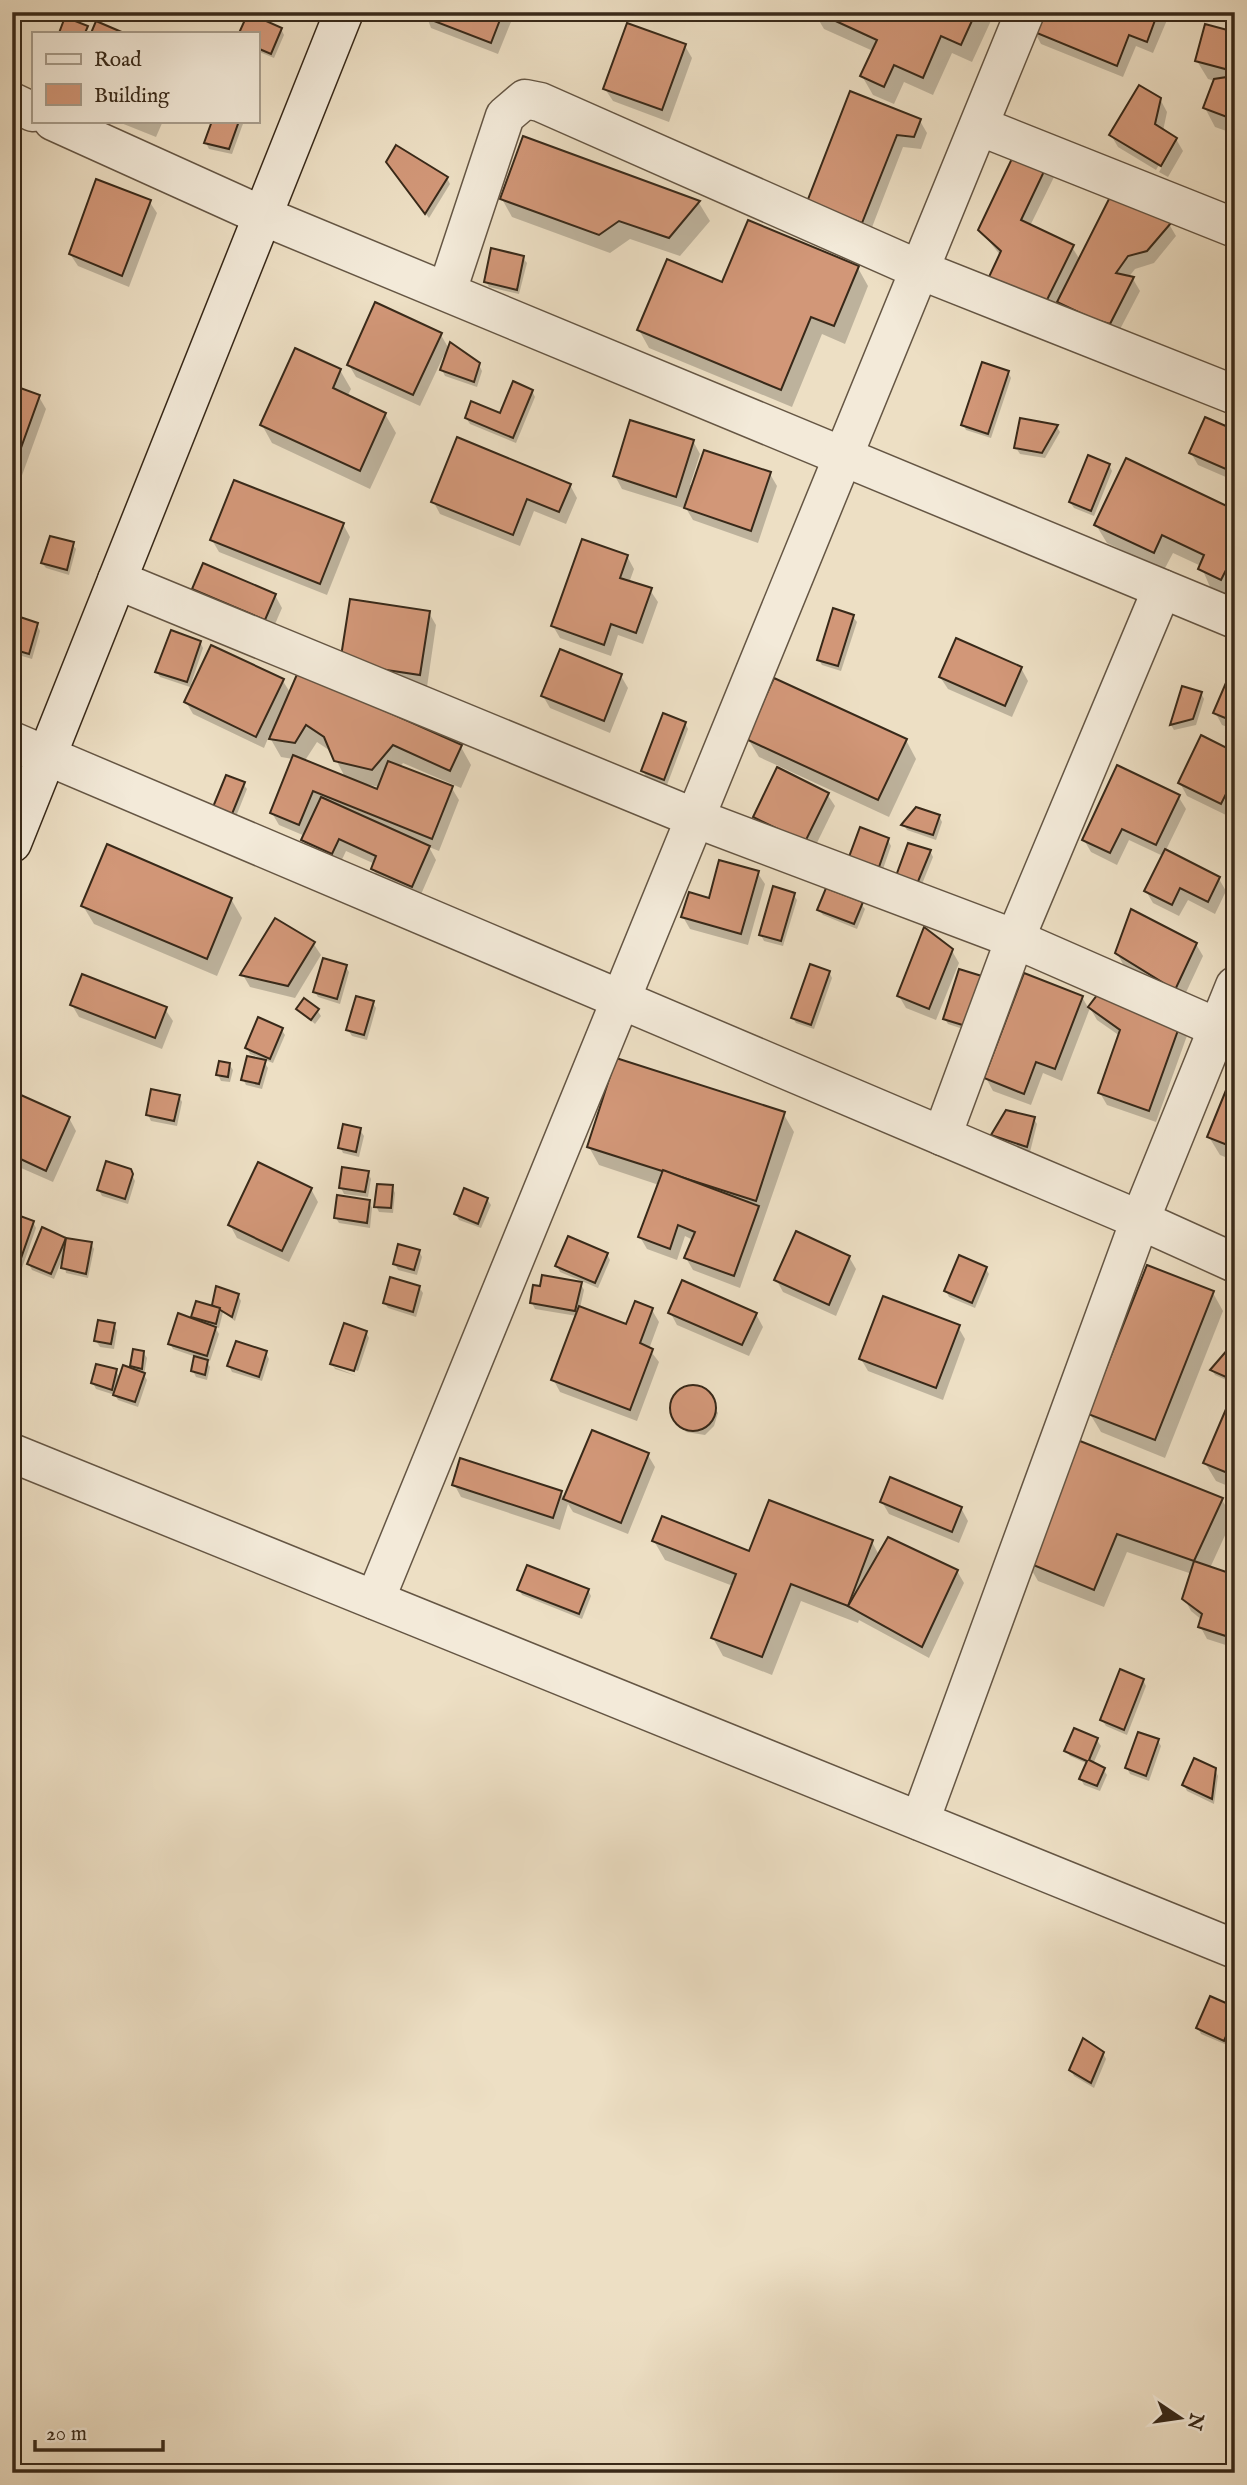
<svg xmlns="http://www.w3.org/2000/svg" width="1247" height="2485" font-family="'IM FELL English',serif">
<rect width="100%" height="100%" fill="#eddfc4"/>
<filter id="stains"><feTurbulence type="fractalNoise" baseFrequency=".00286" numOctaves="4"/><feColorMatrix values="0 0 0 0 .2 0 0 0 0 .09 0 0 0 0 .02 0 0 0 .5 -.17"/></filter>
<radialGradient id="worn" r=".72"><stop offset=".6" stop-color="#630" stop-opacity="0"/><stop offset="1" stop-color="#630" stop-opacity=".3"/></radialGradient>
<g fill="#0003" fill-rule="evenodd">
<path d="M425,12H515L498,54L431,28Z"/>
<path d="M814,12H995L972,62L952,53L933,95L904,82L894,104L873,95L862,76L873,51L824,29Z"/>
<path d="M1041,12H1169L1170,13L1153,53L1136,46L1123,77L1041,44L1034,31Z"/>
<path d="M249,15L281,29L284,35L274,58L257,51V33H241Z"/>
<path d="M1235,34V134L1215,127L1205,108L1215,81L1208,79L1197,61Z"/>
<path d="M685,46L692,58L669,122L613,101L605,89Z"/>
<path d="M851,93L920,121L927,133L921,149L903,147L869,235L816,214Z"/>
<path d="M1160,99L1167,112L1163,131L1176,139L1183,151L1168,177L1159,172L1176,142H1172L1156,170L1118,147L1111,135Z"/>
<path d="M116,121H163L156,137Z"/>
<path d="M214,121H244L232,154L209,149L206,143Z"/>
<path d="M524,138L699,203L710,221L680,256L630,239L610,253L512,217L502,199Z"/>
<path d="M1046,164L1054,177L1030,226L1072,247L1080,260L1169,224L1176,236L1154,263L1135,269L1128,278L1133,279L1140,291L1117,335L1066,314L1059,302L1051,318L980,230Z"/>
<path d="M391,168L447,178L450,184L429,218Z"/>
<path d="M149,201L157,213L129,287L78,266L70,254Z"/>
<path d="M523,258L527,263L519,294L489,287L486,282Z"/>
<path d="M858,268L868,286L845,344L822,334L792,407L649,348L639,330L723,285Z"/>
<path d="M441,335L449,349L479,365L482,371L477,387L445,376L442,370L444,355L420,406L356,377L349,365Z"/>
<path d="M340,370L351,389L347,397L385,414L396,433L370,489L272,443L262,425Z"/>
<path d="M1008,372L1011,378L991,438L966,430L963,424Z"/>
<path d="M12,387L39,397L46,409L20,481L12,479Z"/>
<path d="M532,391L535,397L516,443L470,424L466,418L501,415Z"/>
<path d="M1057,427L1060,432L1045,458L1020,454L1016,448Z"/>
<path d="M1235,432V481L1198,465L1191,453Z"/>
<path d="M693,441L700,454L690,485L770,474L777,486L758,543L693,520L684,505L683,508L622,489L615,476Z"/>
<path d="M1109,465L1112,471L1094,516L1074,508L1070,502Z"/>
<path d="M570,485L577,498L566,524L534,511L520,546L440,514L433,501Z"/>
<path d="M1235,512V591L1232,598L1210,587L1201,566L1173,553L1164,570L1107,543L1096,525Z"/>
<path d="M343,524L350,537L327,595L219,552L212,540Z"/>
<path d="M72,544L76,549L69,575L46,568L42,563Z"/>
<path d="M627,556L634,569L629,583L650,590L658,602L643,644L618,635L611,656L560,638L553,626Z"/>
<path d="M194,589L275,595L282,608L272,631L201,601Z"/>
<path d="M429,613L436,625L427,687L349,675Z"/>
<path d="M853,617L857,622L841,671L822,665L819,660Z"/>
<path d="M37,625L40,631L32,659L12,653V634Z"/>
<path d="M200,642L203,648L190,687L160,677L157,672Z"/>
<path d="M1021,668L1028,681L1012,717L948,689L940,677Z"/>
<path d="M1235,675V730L1222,725L1215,712Z"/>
<path d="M621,676L628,688L610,733L550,708L543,696Z"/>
<path d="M283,681L291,694L461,747L471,765L461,788L403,763L400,767L450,785L459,800L439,851L429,847L436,860L419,899L380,881L373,869L375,864L346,851L339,866L310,853L303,840L305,836L279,825L272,813L293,759L281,757L269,736L264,748L193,714L186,702ZM317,742L332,752L346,779L304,762ZM364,784L380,787L378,792L363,786Z"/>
<path d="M1183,688L1201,693L1204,699L1196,725L1174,730L1171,725Z"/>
<path d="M685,723L688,729L667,785L646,777L643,771Z"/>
<path d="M748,739L906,740L916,759L889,817L759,757Z"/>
<path d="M1235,754V802L1228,816L1187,796L1180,783Z"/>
<path d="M243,784L247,789L235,819L218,812Z"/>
<path d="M827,794L835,806L812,853L762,829L755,817Z"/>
<path d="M1178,796L1186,809L1165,852L1219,879L1226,891L1215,914L1188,900L1179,916L1153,903L1146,891L1163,856L1129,840L1117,865L1091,852L1084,840Z"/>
<path d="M939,816L942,822L936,840L907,830L904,825Z"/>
<path d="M888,840L891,846L882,872L854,862Z"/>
<path d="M930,851L933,857L920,889L901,882Z"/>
<path d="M757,872L765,884L748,945L690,929L683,917Z"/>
<path d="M793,894L797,900L783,946L764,941L761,935Z"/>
<path d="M231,899L242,918L217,976L94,924L83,906Z"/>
<path d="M861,904L865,909L857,929L823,915L819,910Z"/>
<path d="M313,943L321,955L295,998L250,987L243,975Z"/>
<path d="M1196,944L1203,956L1182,1001L1124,966L1117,953Z"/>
<path d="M952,951L959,963L936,1020L906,1008L899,996Z"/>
<path d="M346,967L349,972L340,1004L318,997L315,992Z"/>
<path d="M829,972L832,978L814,1029L796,1023L793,1018Z"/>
<path d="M987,985L972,1032L948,1024L945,1019Z"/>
<path d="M1101,992L1188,1033L1156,1122L1107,1105L1100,1093L1120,1036L1097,1020L1090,1008L1062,1081L1043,1073L1031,1105L993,1091L986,1078L1082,997L1089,1009Z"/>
<path d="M373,1003L376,1008L367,1040L352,1036L348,1030Z"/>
<path d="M72,1005L165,1009L173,1021L162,1049L79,1017Z"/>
<path d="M298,1009L317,1010L321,1016L315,1024Z"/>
<path d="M281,1029L285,1035L273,1063L250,1054L247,1048Z"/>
<path d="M264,1062L268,1068L262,1089L246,1085L243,1079Z"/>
<path d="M229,1064L233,1070L230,1082L221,1081L218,1075Z"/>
<path d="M1235,1073V1161L1220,1155L1209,1137Z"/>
<path d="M12,1092L69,1118L76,1131L53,1182L12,1164Z"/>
<path d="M179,1096L182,1102L177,1126L151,1121L148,1115Z"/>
<path d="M783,1113L794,1132L740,1288L693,1270L686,1258L693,1240L685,1236L677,1260L647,1249L640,1237L659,1185L599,1165L589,1147Z"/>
<path d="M1034,1119L1037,1124L1030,1152L996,1140L993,1135Z"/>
<path d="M360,1130L364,1136L359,1157L343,1153L340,1147Z"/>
<path d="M130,1171L135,1181L128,1204L102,1196L99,1190Z"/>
<path d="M368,1173L371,1179L368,1197L344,1194L341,1188Z"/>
<path d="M392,1187L395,1193L393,1213L379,1212L376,1206Z"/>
<path d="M311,1189L318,1202L289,1262L237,1238L230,1225Z"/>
<path d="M487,1199L491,1205L481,1228L459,1220L456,1214Z"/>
<path d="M369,1202L372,1208L370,1228L339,1223L336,1218Z"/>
<path d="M12,1215L33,1222L36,1228L15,1288L12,1287Z"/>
<path d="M65,1239L91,1243L94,1249L88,1278L66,1273L63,1257L54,1279L32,1270L29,1264Z"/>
<path d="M419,1251L422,1257L417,1275L398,1270L395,1264Z"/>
<path d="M607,1254L610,1260L598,1288L560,1272L557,1266Z"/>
<path d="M849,1257L856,1269L836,1316L783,1292L776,1279Z"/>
<path d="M986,1269L989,1274L975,1308L949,1297L946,1291Z"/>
<path d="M581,1284L584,1290L580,1308L627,1326L652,1310L659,1322L649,1349L659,1362L637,1421L560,1392L553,1379L577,1316L535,1309L532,1303Z"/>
<path d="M419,1287L423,1293L416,1317L388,1308L384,1302Z"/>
<path d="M218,1289L238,1295L241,1301L235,1321L223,1312L219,1328L215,1327L219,1334L210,1361L206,1360L210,1367L207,1380L196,1377L193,1371L196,1357L173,1349L170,1343L196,1322L193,1316L213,1308Z"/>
<path d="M1213,1293L1223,1311L1165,1458L1101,1432L1090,1414Z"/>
<path d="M670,1312L756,1314L763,1327L749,1356L677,1325Z"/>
<path d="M114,1325L117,1331L114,1349L100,1347L96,1341Z"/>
<path d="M958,1327L965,1339L943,1400L868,1371L861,1359Z"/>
<path d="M366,1332L369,1338L358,1371L334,1363V1367L357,1376L335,1369L332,1364Z"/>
<path d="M1235,1344V1384L1215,1375L1212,1370Z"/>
<path d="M143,1352L147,1358L144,1375L147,1380L138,1407L118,1400L115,1395L96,1389L93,1383L116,1371L120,1379L135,1371L132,1366Z"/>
<path d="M266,1353L269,1359L262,1381L232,1372L229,1366Z"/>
<path d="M688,1387L702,1389L718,1413L714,1426L705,1435L686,1432L672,1409L676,1396Z"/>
<path d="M1235,1392V1489L1216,1481L1205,1463Z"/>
<path d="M593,1432L648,1455L655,1467L628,1534L573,1512L568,1504L560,1530L461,1497L454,1484L561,1493L565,1500Z"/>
<path d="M1222,1500L1233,1518L1210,1568L1235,1577V1648L1207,1639L1200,1626L1202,1620L1191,1611L1184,1598L1192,1574L1127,1552L1104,1607L1038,1581L1027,1562Z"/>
<path d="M882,1502L961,1508L968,1521L959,1543L889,1514Z"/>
<path d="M654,1541L750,1553L872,1542L879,1555L957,1571L964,1583L929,1658L859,1620L858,1623L801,1601L772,1675L723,1656L713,1638L733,1586L665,1560Z"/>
<path d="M519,1589L588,1590L591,1596L582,1619L522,1595Z"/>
<path d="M1143,1680L1146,1686L1127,1735L1106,1726L1102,1720Z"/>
<path d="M1097,1740L1101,1746L1093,1764L1103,1769L1107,1775L1100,1791L1084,1785L1081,1779L1088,1764L1070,1756L1066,1751Z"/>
<path d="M1158,1741L1161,1746L1149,1781L1130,1774L1127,1768Z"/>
<path d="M1215,1770L1218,1776L1214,1804L1187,1791L1184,1785Z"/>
<path d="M1235,2008V2027L1227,2045L1201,2034L1198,2028Z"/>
<path d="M1103,2053L1106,2059L1094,2088L1074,2076L1071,2070Z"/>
</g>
<g fill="#d29778" stroke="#382919" stroke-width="2">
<path d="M423,12H503L491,43L421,16Z"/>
<path d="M816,12H976L961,45L941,36L923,78L894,65L884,87L860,76L877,40Z"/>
<path d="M1040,12H1158L1147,42L1129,35L1117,66L1032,31Z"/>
<path d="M248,13L282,28L271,54L257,48V33H239Z"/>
<path d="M65,17L88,26L85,33H59Z"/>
<path d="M96,21L124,33H91Z"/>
<path d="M627,23L686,44L662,110L603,89Z"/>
<path d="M1205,24L1235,32V120L1203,108L1214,79L1233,76L1225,69L1195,61Z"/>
<path d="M1139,85L1161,98L1155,124L1177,138L1161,166L1109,135Z"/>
<path d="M850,91L921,119L914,137L897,135L862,223L807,202Z"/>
<path d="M212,121H239L229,149L204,143Z"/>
<path d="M523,136L700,201L669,238L619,221L599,235L500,199Z"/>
<path d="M396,145L448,177L425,214L386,162Z"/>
<path d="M1017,148L1048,163L1021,220L1074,245L1044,306L988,279L1001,251L978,230Z"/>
<path d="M96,179L151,200L122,276L69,254Z"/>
<path d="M1112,193L1171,223L1147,251L1128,256L1116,273L1134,277L1110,324L1093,319L1057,302Z"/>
<path d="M748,220L859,266L834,326L811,317L781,390L637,330L667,259L722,282Z"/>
<path d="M491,248L524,256L517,290L484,282Z"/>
<path d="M375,302L442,333L413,395L347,365Z"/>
<path d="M450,342L480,363L474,382L440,370Z"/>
<path d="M295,348L341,369L333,388L386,413L360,471L260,425Z"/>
<path d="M982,362L1009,371L988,434L961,425Z"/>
<path d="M513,381L533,390L513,438L465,418L471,401L500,413Z"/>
<path d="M12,385L40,395L13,470H12Z"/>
<path d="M1205,417L1235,430V473L1189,453Z"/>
<path d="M1020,418L1058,425L1042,453L1014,448Z"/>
<path d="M630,420L694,440L676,497L613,476Z"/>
<path d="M457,437L571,484L559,512L527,499L513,535L431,502Z"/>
<path d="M704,450L771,472L751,531L684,508Z"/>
<path d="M1088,455L1110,464L1091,511L1069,502Z"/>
<path d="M1126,458L1235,510V552L1221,580L1198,569L1204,555L1162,535L1154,553L1094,525Z"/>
<path d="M234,480L344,523L320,584L210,540Z"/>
<path d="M50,536L74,542L67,570L41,563Z"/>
<path d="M582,539L628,555L620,578L652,588L636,633L611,624L604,645L551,626Z"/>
<path d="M203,563L276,594L265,620L192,589Z"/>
<path d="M350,599L430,611L420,675L340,663Z"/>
<path d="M833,608L854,615L838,666L817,660Z"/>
<path d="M17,616L38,623L29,654L12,649V629Z"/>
<path d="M171,630L201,641L187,682L155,672Z"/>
<path d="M956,638L1022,667L1005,706L939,677Z"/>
<path d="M211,645L284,679L256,737L184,702Z"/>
<path d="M560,649L622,674L604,721L541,696Z"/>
<path d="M1231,671L1235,673V722L1213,713Z"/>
<path d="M298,672L462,745L450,771L393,745L372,770L334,761L324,737L306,725L295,743L269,739Z"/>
<path d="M774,678L907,739L878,800L746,739Z"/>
<path d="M1182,686L1202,692L1193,719L1170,725Z"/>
<path d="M663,713L686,722L664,780L641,771Z"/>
<path d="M1201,735L1235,752V776L1221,804L1178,783Z"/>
<path d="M293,755L377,789L388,761L453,786L432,839L313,791L299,825L270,813Z"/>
<path d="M1117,765L1180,795L1156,845L1122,829L1110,853L1082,840Z"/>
<path d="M777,767L829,793L805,842L753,817Z"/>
<path d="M226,775L245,782L232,814L213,807Z"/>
<path d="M321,797L430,846L412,887L371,869L376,856L339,839L332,854L301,840Z"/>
<path d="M916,807L940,815L933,835L901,825Z"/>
<path d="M860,827L889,838L879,867L849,857Z"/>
<path d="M908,843L931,850L917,884L896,876Z"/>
<path d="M107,844L232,898L207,959L81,906Z"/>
<path d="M1165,849L1220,877L1208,902L1180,888L1172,905L1144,891Z"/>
<path d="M719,860L759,871L741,934L681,917L689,892L709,898Z"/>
<path d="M773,886L795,893L781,941L759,935Z"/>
<path d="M826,888L863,902L854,924L817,910Z"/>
<path d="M1131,909L1197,943L1175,990L1115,953Z"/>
<path d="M275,918L315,942L288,986L240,975Z"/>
<path d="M924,927L953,949L929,1009L897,996Z"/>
<path d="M323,958L347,965L337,999L313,992Z"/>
<path d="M810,964L830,971L811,1025L791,1018Z"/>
<path d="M959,969L985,977L969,1027L943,1019Z"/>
<path d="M1024,973L1083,996L1055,1069L1036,1062L1024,1094L984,1078Z"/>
<path d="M82,974L167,1007L155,1038L70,1005Z"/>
<path d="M1101,990L1182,1019L1149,1111L1098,1093L1120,1030L1088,1007Z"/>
<path d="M356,996L374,1001L364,1035L346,1030Z"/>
<path d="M304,998L319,1009L311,1020L296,1009Z"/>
<path d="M258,1017L283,1028L270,1059L245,1048Z"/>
<path d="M247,1056L266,1060L259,1084L241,1080Z"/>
<path d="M616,1058L785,1112L756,1201L587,1147Z"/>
<path d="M219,1061L230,1063L228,1077L216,1075Z"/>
<path d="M1235,1068V1148L1207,1137Z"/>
<path d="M151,1089L180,1095L174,1121L146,1115Z"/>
<path d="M12,1091L70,1117L46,1171L12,1155Z"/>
<path d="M1006,1110L1035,1117L1027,1147L991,1135Z"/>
<path d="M343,1124L361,1128L356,1152L338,1148Z"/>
<path d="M106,1161L131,1169L133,1174L125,1199L97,1190Z"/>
<path d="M258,1162L312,1188L282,1251L228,1225Z"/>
<path d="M342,1167L369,1171L365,1192L339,1188Z"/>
<path d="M663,1170L759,1206L734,1276L684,1258L695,1232L678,1225L670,1249L638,1237Z"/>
<path d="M377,1184L393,1185L391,1208L374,1207Z"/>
<path d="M464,1188L488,1198L478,1224L454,1214Z"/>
<path d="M337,1195L370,1200L367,1223L334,1218Z"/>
<path d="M12,1213L34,1221L12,1284Z"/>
<path d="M42,1227L66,1238L51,1274L27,1264Z"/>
<path d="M796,1231L850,1256L829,1305L774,1280Z"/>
<path d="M568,1236L608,1253L595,1283L555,1266Z"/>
<path d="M66,1238L92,1242L86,1274L61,1268Z"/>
<path d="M398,1244L420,1250L414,1270L393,1264Z"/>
<path d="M959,1255L987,1267L972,1303L944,1291Z"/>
<path d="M1147,1265L1214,1291L1155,1440L1088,1414Z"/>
<path d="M542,1275L582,1282L575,1311L530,1303L533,1285L540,1286Z"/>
<path d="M390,1277L420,1286L413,1312L383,1303Z"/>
<path d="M682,1280L757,1313L742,1345L668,1313Z"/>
<path d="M216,1286L239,1294L232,1317L212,1305Z"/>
<path d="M883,1296L960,1325L936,1388L859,1359Z"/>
<path d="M196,1301L220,1308L216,1324L191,1317Z"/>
<path d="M635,1301L653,1308L640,1343L653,1349L630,1410L551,1380L579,1306L626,1324Z"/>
<path d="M178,1313L216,1327L207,1356L168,1344Z"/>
<path d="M98,1320L115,1323L111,1344L94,1341Z"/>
<path d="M344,1323L367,1331L354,1371L330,1364Z"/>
<path d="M236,1341L267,1351L259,1377L227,1366Z"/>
<path d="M1235,1341V1381L1210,1370Z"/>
<path d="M133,1349L144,1351L142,1369L130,1366Z"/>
<path d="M194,1356L208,1360L205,1375L191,1371Z"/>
<path d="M96,1364L117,1369L112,1390L91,1383Z"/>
<path d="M123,1365L145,1373L135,1402L113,1395Z"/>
<circle cx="693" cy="1408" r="23"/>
<path d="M1235,1388V1476L1203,1463Z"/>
<path d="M592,1430L649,1453L621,1523L563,1499Z"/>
<path d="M1075,1439L1223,1498L1194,1561L1117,1534L1094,1590L1026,1562Z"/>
<path d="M460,1458L562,1491L553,1518L452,1485Z"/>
<path d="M890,1477L962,1507L952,1532L880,1502Z"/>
<path d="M769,1500L873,1540L848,1606L791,1584L762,1657L711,1638L736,1574L652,1541L662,1516L749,1551Z"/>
<path d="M888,1537L958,1570L922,1647L848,1606Z"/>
<path d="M1194,1561L1235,1575V1639L1198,1627L1202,1614L1182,1599Z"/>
<path d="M527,1565L589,1589L579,1614L517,1590Z"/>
<path d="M1120,1669L1144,1679L1124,1730L1100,1720Z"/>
<path d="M1074,1728L1098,1738L1089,1760L1105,1768L1097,1786L1079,1779L1087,1761L1064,1751Z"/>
<path d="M1138,1732L1159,1739L1146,1776L1125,1768Z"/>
<path d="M1194,1758L1216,1768L1212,1799L1182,1785Z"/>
<path d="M1210,1996L1235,2007V2015L1224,2041L1196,2028Z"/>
<path d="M1083,2038L1104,2052L1091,2083L1069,2070Z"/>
</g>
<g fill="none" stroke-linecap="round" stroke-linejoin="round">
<defs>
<g id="street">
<path d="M12,102L33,112"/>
<path d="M53,121L263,216L1235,619"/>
<path d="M979,126L1235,228"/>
<path d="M447,291L505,116L525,99L540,102L920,270L1235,395"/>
<path d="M117,580L695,818L1015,939L1218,1028"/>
<path d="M12,741L1140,1220L1235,1263"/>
<path d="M942,1136L1015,939L1162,589"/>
<path d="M12,1453L1235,1949"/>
<path d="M375,1600L1025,12"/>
<path d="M920,1821L1140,1220L1235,986"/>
</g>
<path id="secondary" d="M12,843L344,12"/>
</defs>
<use href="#street" stroke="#655644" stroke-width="41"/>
<use href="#secondary" stroke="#382919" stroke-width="41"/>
<use href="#street" stroke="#f3ead9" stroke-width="38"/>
<use href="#secondary" stroke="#f3ead9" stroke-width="38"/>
</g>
<rect width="1247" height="2485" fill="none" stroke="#eddfc4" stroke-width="42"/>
<rect x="14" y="14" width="1219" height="2457" fill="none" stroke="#382919" stroke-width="3.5"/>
<rect x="21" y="21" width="1205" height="2443" fill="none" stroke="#382919" stroke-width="2"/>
<rect x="32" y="32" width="228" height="91" fill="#f3ead9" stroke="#a89d8c" stroke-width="2"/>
<rect x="46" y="54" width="35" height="10" fill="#f3ead9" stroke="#a89d8c" stroke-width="2"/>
<text x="94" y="66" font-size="21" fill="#382919">Road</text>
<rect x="46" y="84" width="35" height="21" fill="#d29778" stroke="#a89d8c" stroke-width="2"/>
<text x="94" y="102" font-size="21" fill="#382919">Building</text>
<g transform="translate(1180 2418) rotate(103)" stroke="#f3ead9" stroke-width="5" paint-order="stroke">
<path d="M0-5L12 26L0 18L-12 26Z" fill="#382919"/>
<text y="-10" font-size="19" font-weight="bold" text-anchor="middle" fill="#382919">N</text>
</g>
<path d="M35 2440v10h128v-10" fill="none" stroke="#382919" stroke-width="3.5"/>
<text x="46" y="2440" font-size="21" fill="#382919" stroke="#f3ead9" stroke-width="5" paint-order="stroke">20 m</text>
<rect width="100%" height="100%" filter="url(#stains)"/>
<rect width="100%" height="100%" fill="url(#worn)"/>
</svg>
